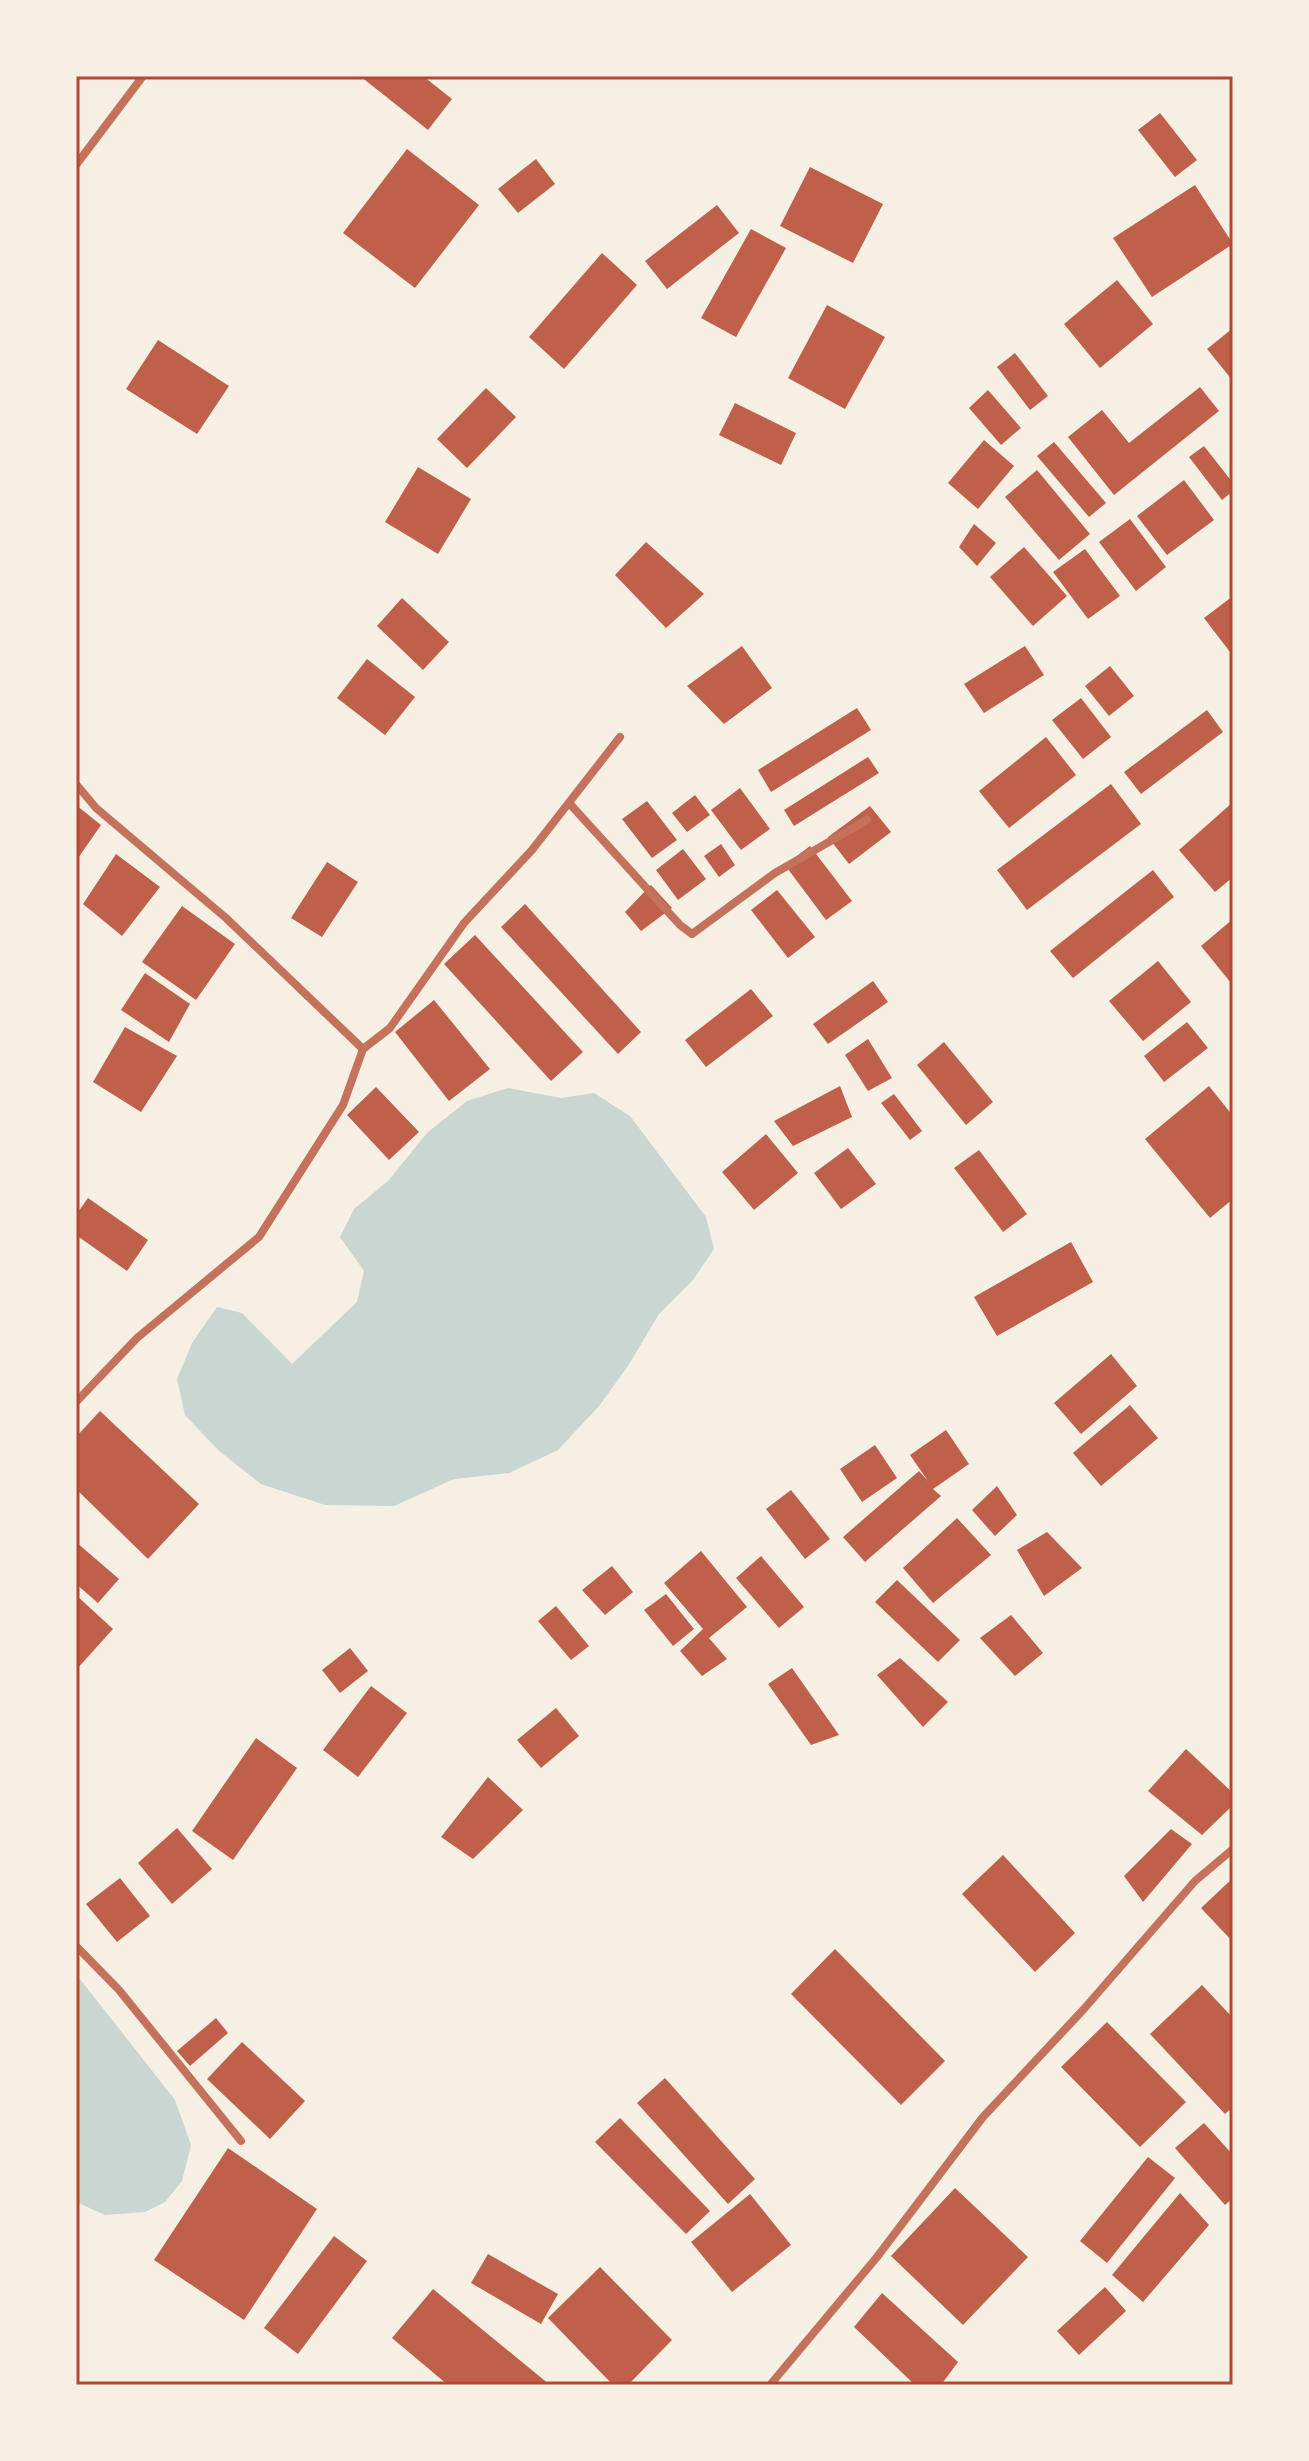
<svg xmlns="http://www.w3.org/2000/svg" width="1309" height="2461" font-family="Georgia,serif">
<rect width="100%" height="100%" fill="#f6efe4"/>
<g fill="#c9d6d2">
<path d="M508,1088L561,1098L594,1093L630,1116L706,1217L714,1249L693,1280L659,1314L628,1366L599,1406L558,1450L509,1473L454,1479L394,1506L325,1505L261,1484L218,1450L185,1415L177,1379L192,1343L217,1307L242,1313L292,1364L357,1302L364,1271L340,1237L354,1209L388,1181L428,1132L467,1101Z"/>
<path d="M76,1974L175,2100L191,2145L182,2181L165,2202L145,2212L105,2215L76,2202Z"/>
</g>
<g fill="#bf614a">
<path d="M360,76H423L452,99L428,130Z"/>
<path d="M1160,113L1197,160L1175,177L1138,130Z"/>
<path d="M407,149L479,205L415,288L343,233Z"/>
<path d="M536,159L555,184L518,213L498,189Z"/>
<path d="M810,167L883,204L853,263L780,226Z"/>
<path d="M1195,185L1233,244L1152,297L1113,238Z"/>
<path d="M717,205L739,233L667,289L645,261Z"/>
<path d="M751,229L786,248L736,337L701,318Z"/>
<path d="M602,253L637,285L564,369L529,337Z"/>
<path d="M1117,280L1153,324L1100,368L1064,324Z"/>
<path d="M827,305L885,337L845,409L788,378Z"/>
<path d="M1233,328V381L1207,349Z"/>
<path d="M158,340L229,386L197,434L126,389Z"/>
<path d="M1015,353L1048,396L1030,410L997,367Z"/>
<path d="M1200,387L1219,411L1114,495L1068,437L1102,410L1129,443Z"/>
<path d="M486,388L516,417L467,468L437,439Z"/>
<path d="M988,390L1021,428L1001,445L969,408Z"/>
<path d="M735,403L796,433L781,465L719,435Z"/>
<path d="M984,440L1014,466L978,509L948,483Z"/>
<path d="M1054,442L1106,503L1089,517L1037,456Z"/>
<path d="M1204,446L1233,483V491L1222,500L1189,457Z"/>
<path d="M418,467L471,499L438,554L385,522Z"/>
<path d="M1037,470L1090,534L1059,560L1005,497Z"/>
<path d="M1184,480L1214,520L1167,555L1137,516Z"/>
<path d="M1130,519L1166,567L1136,591L1099,542Z"/>
<path d="M974,524L996,543L977,566L959,547Z"/>
<path d="M646,542L704,594L666,628L615,575Z"/>
<path d="M1024,547L1067,596L1033,626L990,577Z"/>
<path d="M1085,549L1120,596L1088,619L1053,572Z"/>
<path d="M1233,596V656L1204,618Z"/>
<path d="M402,598L449,642L423,670L377,626Z"/>
<path d="M742,646L772,688L724,724L687,686Z"/>
<path d="M1025,646L1044,675L984,713L964,684Z"/>
<path d="M367,659L415,697L385,735L337,698Z"/>
<path d="M1110,666L1134,696L1109,716L1085,686Z"/>
<path d="M1081,698L1111,737L1083,759L1052,720Z"/>
<path d="M857,708L871,730L771,792L758,770Z"/>
<path d="M1207,710L1223,732L1141,794L1124,772Z"/>
<path d="M1046,737L1076,775L1009,828L979,791Z"/>
<path d="M868,757L879,773L794,826L784,810Z"/>
<path d="M1111,784L1141,824L1027,910L997,870Z"/>
<path d="M740,788L770,829L741,850L711,810Z"/>
<path d="M695,795L710,815L687,832L672,813Z"/>
<path d="M647,801L677,840L652,858L622,819Z"/>
<path d="M1233,802V877L1215,892L1179,850Z"/>
<path d="M76,805L101,825L76,861Z"/>
<path d="M870,806L891,832L849,864L828,837Z"/>
<path d="M721,844L735,865L719,877L704,856Z"/>
<path d="M810,846L852,901L826,920L785,865Z"/>
<path d="M683,849L706,879L678,900L656,870Z"/>
<path d="M116,854L160,887L122,936L83,904Z"/>
<path d="M327,862L358,882L322,937L291,918Z"/>
<path d="M1153,870L1174,897L1073,978L1050,951Z"/>
<path d="M651,885L672,908L641,931L625,912Z"/>
<path d="M777,890L815,937L788,958L751,910Z"/>
<path d="M525,904L641,1032L618,1054L501,927Z"/>
<path d="M182,906L235,944L196,1000L142,962Z"/>
<path d="M1233,919V981L1231,983L1201,946Z"/>
<path d="M475,935L583,1052L551,1081L444,964Z"/>
<path d="M1158,961L1191,1002L1143,1041L1109,1001Z"/>
<path d="M145,973L190,1004L169,1042L121,1010Z"/>
<path d="M873,981L888,1002L828,1044L813,1024Z"/>
<path d="M751,989L773,1016L706,1067L685,1040Z"/>
<path d="M434,1000L490,1069L449,1101L395,1032Z"/>
<path d="M1187,1022L1208,1048L1164,1082L1144,1056Z"/>
<path d="M125,1027L177,1056L141,1112L93,1082Z"/>
<path d="M868,1039L892,1078L868,1091L845,1055Z"/>
<path d="M944,1042L993,1102L966,1125L917,1065Z"/>
<path d="M840,1086L852,1117L793,1146L774,1121Z"/>
<path d="M1209,1086L1233,1116V1199L1210,1218L1145,1139Z"/>
<path d="M376,1087L419,1132L389,1160L347,1115Z"/>
<path d="M894,1094L922,1131L910,1140L881,1103Z"/>
<path d="M766,1134L798,1173L754,1210L722,1172Z"/>
<path d="M848,1148L876,1184L841,1209L814,1173Z"/>
<path d="M979,1150L1027,1214L1003,1232L954,1168Z"/>
<path d="M88,1198L148,1240L127,1271L76,1235V1215Z"/>
<path d="M1071,1242L1093,1282L997,1336L974,1297Z"/>
<path d="M1111,1354L1137,1386L1081,1434L1054,1403Z"/>
<path d="M1130,1405L1158,1438L1101,1486L1073,1453Z"/>
<path d="M100,1411L199,1504L148,1559L76,1489V1437Z"/>
<path d="M946,1430L969,1464L933,1489L941,1496L865,1562L843,1537L919,1471L928,1481L910,1455Z"/>
<path d="M875,1445L897,1478L862,1502L840,1469Z"/>
<path d="M997,1486L1017,1515L995,1536L972,1510Z"/>
<path d="M791,1490L830,1539L805,1559L766,1509Z"/>
<path d="M957,1518L991,1555L933,1603L903,1568Z"/>
<path d="M1047,1532L1082,1568L1044,1596L1017,1550Z"/>
<path d="M76,1542L119,1579L98,1603L76,1584Z"/>
<path d="M701,1551L747,1607L709,1638L727,1659L702,1676L680,1651L703,1629L664,1583Z"/>
<path d="M761,1556L804,1607L779,1628L736,1578Z"/>
<path d="M612,1566L633,1592L605,1615L582,1590Z"/>
<path d="M897,1580L960,1640L938,1662L875,1602Z"/>
<path d="M666,1594L694,1629L673,1646L644,1610Z"/>
<path d="M76,1595L113,1629L76,1670Z"/>
<path d="M556,1606L589,1646L571,1660L538,1621Z"/>
<path d="M1011,1615L1043,1653L1015,1676L980,1638Z"/>
<path d="M350,1648L368,1671L340,1693L322,1670Z"/>
<path d="M900,1658L948,1702L923,1727L877,1675Z"/>
<path d="M792,1668L839,1735L811,1745L768,1684Z"/>
<path d="M371,1686L407,1713L358,1777L323,1750Z"/>
<path d="M556,1708L579,1736L541,1768L517,1740Z"/>
<path d="M256,1738L297,1768L233,1860L192,1831Z"/>
<path d="M1186,1749L1233,1793V1805L1202,1835L1148,1791Z"/>
<path d="M488,1777L523,1810L473,1859L441,1837Z"/>
<path d="M177,1828L212,1869L172,1904L138,1863Z"/>
<path d="M1171,1829L1192,1844L1143,1902L1124,1876Z"/>
<path d="M1003,1855L1075,1933L1035,1972L962,1894Z"/>
<path d="M120,1878L150,1916L117,1942L86,1904Z"/>
<path d="M1233,1878V1942L1201,1908Z"/>
<path d="M835,1949L945,2061L901,2105L791,1994Z"/>
<path d="M1202,1985L1233,2018V2107L1225,2114L1150,2034Z"/>
<path d="M216,2018L228,2033L190,2066L177,2051Z"/>
<path d="M1107,2022L1186,2102L1140,2147L1061,2067Z"/>
<path d="M242,2042L305,2101L270,2139L207,2079Z"/>
<path d="M665,2078L755,2179L728,2204L637,2103Z"/>
<path d="M620,2118L710,2211L686,2234L595,2142Z"/>
<path d="M1204,2123L1233,2155V2198L1225,2205L1175,2148Z"/>
<path d="M228,2148L317,2209L244,2320L154,2260Z"/>
<path d="M1148,2157L1175,2178L1107,2263L1080,2241Z"/>
<path d="M955,2188L1028,2257L963,2325L891,2256Z"/>
<path d="M1180,2193L1209,2225L1143,2302L1112,2275Z"/>
<path d="M750,2194L791,2245L732,2292L691,2242Z"/>
<path d="M334,2236L367,2261L298,2354L264,2328Z"/>
<path d="M488,2254L558,2294L541,2324L471,2283Z"/>
<path d="M600,2267L672,2340L628,2385H613L548,2318Z"/>
<path d="M1105,2287L1126,2311L1079,2355L1057,2331Z"/>
<path d="M433,2289L550,2385H448L392,2338Z"/>
<path d="M882,2293L958,2362L941,2385H915L854,2327Z"/>
</g>
<g fill="none" stroke-linecap="round" stroke-linejoin="round">
<g stroke="#c5725c" stroke-width="8">
<path d="M76,165L143,76"/>
<path d="M76,784L96,808L226,918L363,1049L343,1105L259,1237L137,1338L76,1402"/>
<path d="M570,804L680,925L692,934L775,873L867,820"/>
<path d="M363,1049L390,1028L464,923L532,850L620,737"/>
<path d="M76,1946L119,1990L241,2141"/>
<path d="M770,2385L877,2257L983,2117L1083,2010L1195,1881L1233,1849"/>
</g>
</g>
<rect width="1309" height="2461" fill="none" stroke="#f6efe4" stroke-width="156"/>
<rect x="78" y="78" width="1153" height="2305" fill="none" stroke="#b5482f" stroke-width="3"/>
</svg>
